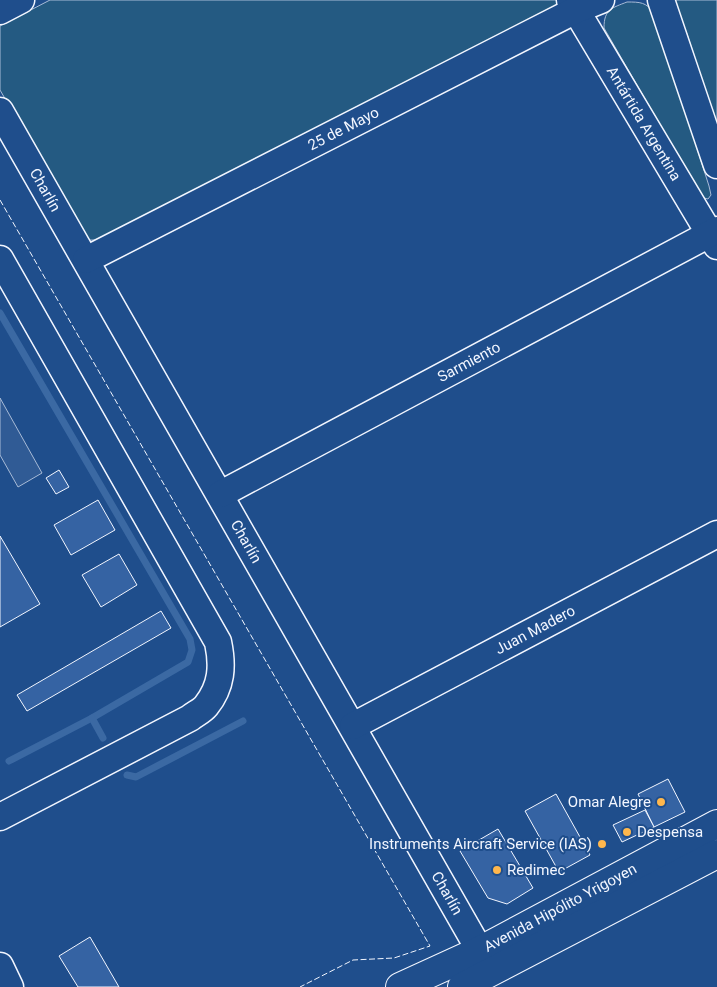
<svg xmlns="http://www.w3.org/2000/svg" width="717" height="987" font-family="Roboto,sans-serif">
<rect width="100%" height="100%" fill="#1f4e8c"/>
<g fill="#245a82" stroke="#a8bbd7">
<path d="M50,0H557L560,7L98,240H90L85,237L0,90V26Z"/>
<path d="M673,0H717V128L687,34Z"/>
<path d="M627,2C640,2 646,2 654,13L709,186L711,195L708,199L704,198L700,194L604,28C604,9 612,8 627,2Z"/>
</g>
<path fill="#305b95" stroke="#a8bbd7" d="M0,398L42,473L18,487L0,455Z"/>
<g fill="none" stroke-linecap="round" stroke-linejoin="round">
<g stroke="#3b69a3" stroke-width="7">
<path d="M0,313L190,639L192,650L188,662L92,718L9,761"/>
<path d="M92,718L103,738"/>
<path d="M127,775L136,777L243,721"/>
</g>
</g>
<g fill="#3563a3" stroke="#f2f6ff">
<path d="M59,470L69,487L56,494L46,478Z"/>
<path d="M98,500L115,530L71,555L54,525Z"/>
<path d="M0,536L40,604L0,627Z"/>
<path d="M119,554L137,585L101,607L82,575Z"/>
<path d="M161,611L171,628L27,711L17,695Z"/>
<path d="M668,779L685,812L654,827L638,794Z"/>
<path d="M556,794L590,855L559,872L525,811Z"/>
<path d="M645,810L654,827L622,842L613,825Z"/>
<path d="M498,829L533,888L507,904L488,898L460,851Z"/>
<path d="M90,937L119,987H78L59,956Z"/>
</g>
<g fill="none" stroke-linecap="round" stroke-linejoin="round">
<defs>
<g id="minor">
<path id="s1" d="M570,0L717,246"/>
<path d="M661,0L717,165"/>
<path d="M0,11L21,0"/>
<path id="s2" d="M0,111L491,970"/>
<path d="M0,259L218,642C223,666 222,686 206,706C202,711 195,714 190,718L0,817"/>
<path id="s3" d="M86,260L576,10L601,0"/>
<path id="s4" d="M221,494L717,230"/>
<path id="s5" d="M353,726L717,534"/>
<path d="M0,966L10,987"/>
</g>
<g id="major">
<path id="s6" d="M400,987L481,950L717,824"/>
<path d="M462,987L717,854"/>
</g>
</defs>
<use href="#minor" stroke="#f2f6ff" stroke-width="29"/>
<use href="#major" stroke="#f2f6ff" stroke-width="30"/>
<use href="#minor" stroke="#1f4e8c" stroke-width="26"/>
<use href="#major" stroke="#1f4e8c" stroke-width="28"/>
<path stroke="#f2f6ff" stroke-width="1" stroke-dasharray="6 2.5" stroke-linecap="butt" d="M0,200L430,946L394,958L353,960L300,987"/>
</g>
<g fill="#ffb74d" stroke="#1f4e8c" stroke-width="2">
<circle cx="661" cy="802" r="5"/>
<circle cx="627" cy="832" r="5"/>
<circle cx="602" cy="844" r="5"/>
<circle cx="497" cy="870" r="5"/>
</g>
<g text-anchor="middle" stroke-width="4" stroke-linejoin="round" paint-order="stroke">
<g font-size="15" fill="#f2f6ff" stroke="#1f4e8c">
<text dy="5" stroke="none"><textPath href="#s1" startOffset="144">Antártida Argentina</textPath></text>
<text dy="5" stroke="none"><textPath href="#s3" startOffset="289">25 de Mayo</textPath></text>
<text dy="5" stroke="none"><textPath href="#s2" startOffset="91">Charlín</textPath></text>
<text dy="5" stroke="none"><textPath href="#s4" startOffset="281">Sarmiento</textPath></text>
<text dy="5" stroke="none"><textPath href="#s2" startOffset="496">Charlín</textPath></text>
<text dy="5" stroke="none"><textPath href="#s5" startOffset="206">Juan Madero</textPath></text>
<text dy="5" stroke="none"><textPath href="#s2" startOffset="901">Charlín</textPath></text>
<text dy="5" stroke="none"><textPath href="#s6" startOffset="179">Avenida Hipólito Yrigoyen</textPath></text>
</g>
<g font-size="15" fill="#f2f6ff" stroke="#1f4e8c" text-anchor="end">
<text x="651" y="807">Omar Alegre</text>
<text x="637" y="837" text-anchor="start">Despensa</text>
<text x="592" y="849">Instruments Aircraft Service (IAS)</text>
<text x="507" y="875" text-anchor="start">Redimec</text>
</g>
</g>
</svg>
